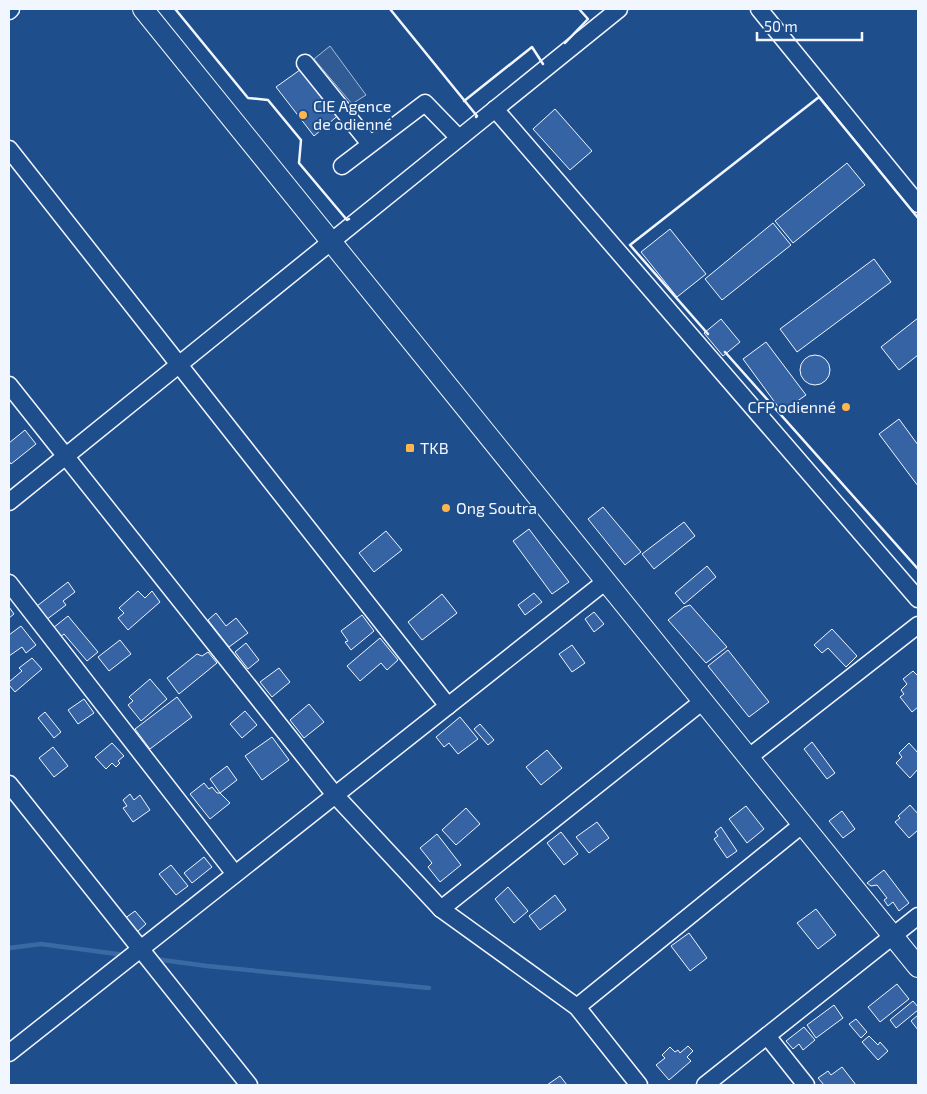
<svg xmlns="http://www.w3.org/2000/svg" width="927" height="1094" font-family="'Exo 2',sans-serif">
<rect width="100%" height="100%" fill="#1f4e8c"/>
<path fill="#305b95" stroke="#a8bbd7" d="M330,46L366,95L352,104L314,59Z"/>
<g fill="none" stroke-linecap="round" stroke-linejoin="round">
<g stroke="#3b69a3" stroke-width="4.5">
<path d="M9,948L41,944L125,955"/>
<path d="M155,959L207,966L429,988"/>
</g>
</g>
<g fill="#3563a3" stroke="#f2f6ff">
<path d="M304,67L341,113L314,136L276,87Z"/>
<path d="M555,109L592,151L570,170L533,129Z"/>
<path d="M847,163L865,185L793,243L775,221Z"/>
<path d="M773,223L791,245L722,300L705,279Z"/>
<path d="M670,229L706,274L677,297L641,252Z"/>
<path d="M874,259L891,282L797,352L780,329Z"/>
<path d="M918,318V355L899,370L881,347Z"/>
<path d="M721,319L740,342L723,356L704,333Z"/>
<path d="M766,342L806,395L782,412L743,359Z"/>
<circle cx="815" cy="370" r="15"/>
<path d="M899,419L918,445V486L879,434Z"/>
<path d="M25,430L36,444L11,464L9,461V443Z"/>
<path d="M603,507L641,552L625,565L588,519Z"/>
<path d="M684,522L695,536L654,569L642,554Z"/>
<path d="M529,529L569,582L552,594L513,541Z"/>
<path d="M386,531L402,550L374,572L359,553Z"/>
<path d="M707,566L716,577L684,604L675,593Z"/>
<path d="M68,582L75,592L63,601L66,605L46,620L37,606Z"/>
<path d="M138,591L145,598L152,591L160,602L128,630L118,618L124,613L119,608Z"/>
<path d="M534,593L542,602L525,615L518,605Z"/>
<path d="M442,594L457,613L422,640L408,622Z"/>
<path d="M690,605L727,647L706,663L668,620L684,607Z"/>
<path d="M9,607L14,614L9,618Z"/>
<path d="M594,612L604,624L594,632L585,619Z"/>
<path d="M216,613L226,626L236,618L248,633L229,647L208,620Z"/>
<path d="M362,615L374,631L351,650L345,642L348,641L341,631Z"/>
<path d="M68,616L98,652L87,661L64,634L60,637L53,628Z"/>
<path d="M21,626L36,645L26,653L22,647L9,656V635Z"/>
<path d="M832,629L857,656L846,667L828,648L822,653L814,645Z"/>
<path d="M380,638L398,660L387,670L381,663L360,681L347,666Z"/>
<path d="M120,640L131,654L109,671L98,657Z"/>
<path d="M246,643L259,660L248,669L235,652Z"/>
<path d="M572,645L585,663L572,672L559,654Z"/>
<path d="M728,650L769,702L749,717L708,666Z"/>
<path d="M208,652L217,663L179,694L167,678L197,654L202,656Z"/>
<path d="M32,658L42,669L15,692L9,685V682L22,671L19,668Z"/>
<path d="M279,668L290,682L272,697L260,682Z"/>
<path d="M913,671L918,676V707L912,712L900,697L904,694L901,690L907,684L903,679Z"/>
<path d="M150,679L167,699L141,721L128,705L133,701L129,697Z"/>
<path d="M177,697L192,717L150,749L135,729Z"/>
<path d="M84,699L94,713L78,724L68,710Z"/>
<path d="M309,704L324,722L304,738L290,720Z"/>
<path d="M245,711L257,725L242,738L230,724Z"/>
<path d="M45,712L61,732L54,738L38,718Z"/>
<path d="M460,717L478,739L458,754L449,743L444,747L436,737Z"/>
<path d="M480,724L494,740L488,745L474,729Z"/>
<path d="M272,737L289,760L262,780L245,756Z"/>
<path d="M812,742L835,773L827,779L804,749Z"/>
<path d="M112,743L124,756L118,761L120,763L116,767L112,763L106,769L95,757Z"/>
<path d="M909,743L918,753V769L910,778L896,763L902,757L899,753Z"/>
<path d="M53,747L68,766L54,777L39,758Z"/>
<path d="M547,750L562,768L541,785L526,767Z"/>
<path d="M227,766L237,780L220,793L210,779Z"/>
<path d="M204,783L209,789L212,787L217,793H220L230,803L210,819L190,794Z"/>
<path d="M130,794L134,800L140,795L150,810L133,822L123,808L127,806L123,800Z"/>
<path d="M910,805L918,814V830L909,838L895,822L900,818L898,816Z"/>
<path d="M746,806L764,829L747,843L729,819Z"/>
<path d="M466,808L480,824L456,845L442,830Z"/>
<path d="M842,811L855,829L843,838L829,821Z"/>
<path d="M597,822L609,838L589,853L576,837Z"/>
<path d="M721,827L737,851L727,858L714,839L718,836L715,832Z"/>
<path d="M561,832L578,854L564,865L547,843Z"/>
<path d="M437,834L461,865L440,882L428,867L432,863L420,848Z"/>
<path d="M204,857L212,867L192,883L184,873Z"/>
<path d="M171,865L188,886L176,895L159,874Z"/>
<path d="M884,870L909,903L899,911L893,902L888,906L884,900L887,898L877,885L871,886L867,883Z"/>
<path d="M508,887L528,911L514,923L495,899Z"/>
<path d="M555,895L566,910L540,930L529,916Z"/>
<path d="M816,909L836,935L818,949L797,923Z"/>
<path d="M135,911L146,924L136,933L124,919Z"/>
<path d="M689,933L707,958L690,971L671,946Z"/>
<path d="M897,984L909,999L880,1022L868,1007Z"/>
<path d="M913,1001L918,1007V1010L896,1028L890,1020Z"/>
<path d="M834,1005L843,1018L816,1038L807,1025Z"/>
<path d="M918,1015V1030L911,1021Z"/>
<path d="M856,1019L867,1032L861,1038L849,1024Z"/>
<path d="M804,1027L815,1040L803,1050L799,1044L793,1049L786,1041Z"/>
<path d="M869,1036L878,1045L880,1042L888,1051L878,1060L862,1042Z"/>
<path d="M688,1046L693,1051L687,1057L691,1061L669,1080L656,1065L665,1058L662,1055L670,1047L675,1052L678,1050L680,1053Z"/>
<path d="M842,1067L856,1085H824L818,1078L828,1071L831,1075Z"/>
<path d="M560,1076L567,1085H547Z"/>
</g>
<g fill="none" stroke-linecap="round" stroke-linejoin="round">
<defs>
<g id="minor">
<path d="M759,9L918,204"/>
<path d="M9,11L11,9"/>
<path d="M305,63L370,144"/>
<path d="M495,109L918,599"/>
<path d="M9,149L448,706"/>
<path d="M342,166L425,103L459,138"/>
<path d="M9,385L335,795L441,909L577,1007L639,1085"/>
<path d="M9,502L619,9"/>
<path d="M9,583L235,874"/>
<path d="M749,757L918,625"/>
<path d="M9,784L249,1085"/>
<path d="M441,909L703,701"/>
<path d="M577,1007L803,824"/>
<path d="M767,1036L806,1085"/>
<path d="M9,1053L606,581"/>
<path d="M705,1085L918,916"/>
</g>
<path id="major" d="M143,9L918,967"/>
</defs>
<use href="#minor" stroke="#f2f6ff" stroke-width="19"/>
<use href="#major" stroke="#f2f6ff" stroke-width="22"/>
<use href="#minor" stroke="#1f4e8c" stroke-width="16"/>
<use href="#major" stroke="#1f4e8c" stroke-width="20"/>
<g stroke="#f2f6ff" stroke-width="2.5">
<path d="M175,9H177L176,10L248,98L268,100L301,140L299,163L347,220L349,219"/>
<path d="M390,9L477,116L476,117"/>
<path d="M565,43L588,19L579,9"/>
<path d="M464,101L532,47L543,64"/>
<path d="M708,334L630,245L819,97L918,218"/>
<path d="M725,352L918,569"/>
</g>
</g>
<g fill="#ffb74d" stroke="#1f4e8c" stroke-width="2">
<circle cx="303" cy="115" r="5"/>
<circle cx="846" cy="407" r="5"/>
<rect x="405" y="443" width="10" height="10" rx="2.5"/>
<circle cx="446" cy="508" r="5"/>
</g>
<g text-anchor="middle" stroke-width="4" stroke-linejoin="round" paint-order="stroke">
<g font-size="16" fill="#f2f6ff" stroke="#1f4e8c" text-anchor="start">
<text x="313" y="112">CIE Agence<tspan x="313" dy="18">de odienné</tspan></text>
<text x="836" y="413" text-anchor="end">CFP odienné</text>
<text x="420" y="454">TKB</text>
<text x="456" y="514">Ong Soutra</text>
</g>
</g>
<rect width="927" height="1094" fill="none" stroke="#f2f6ff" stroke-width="20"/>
<path d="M757 32v8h105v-8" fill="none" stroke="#f2f6ff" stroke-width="2.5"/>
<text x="764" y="32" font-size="15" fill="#f2f6ff" stroke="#1f4e8c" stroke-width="4" paint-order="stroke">50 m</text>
</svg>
